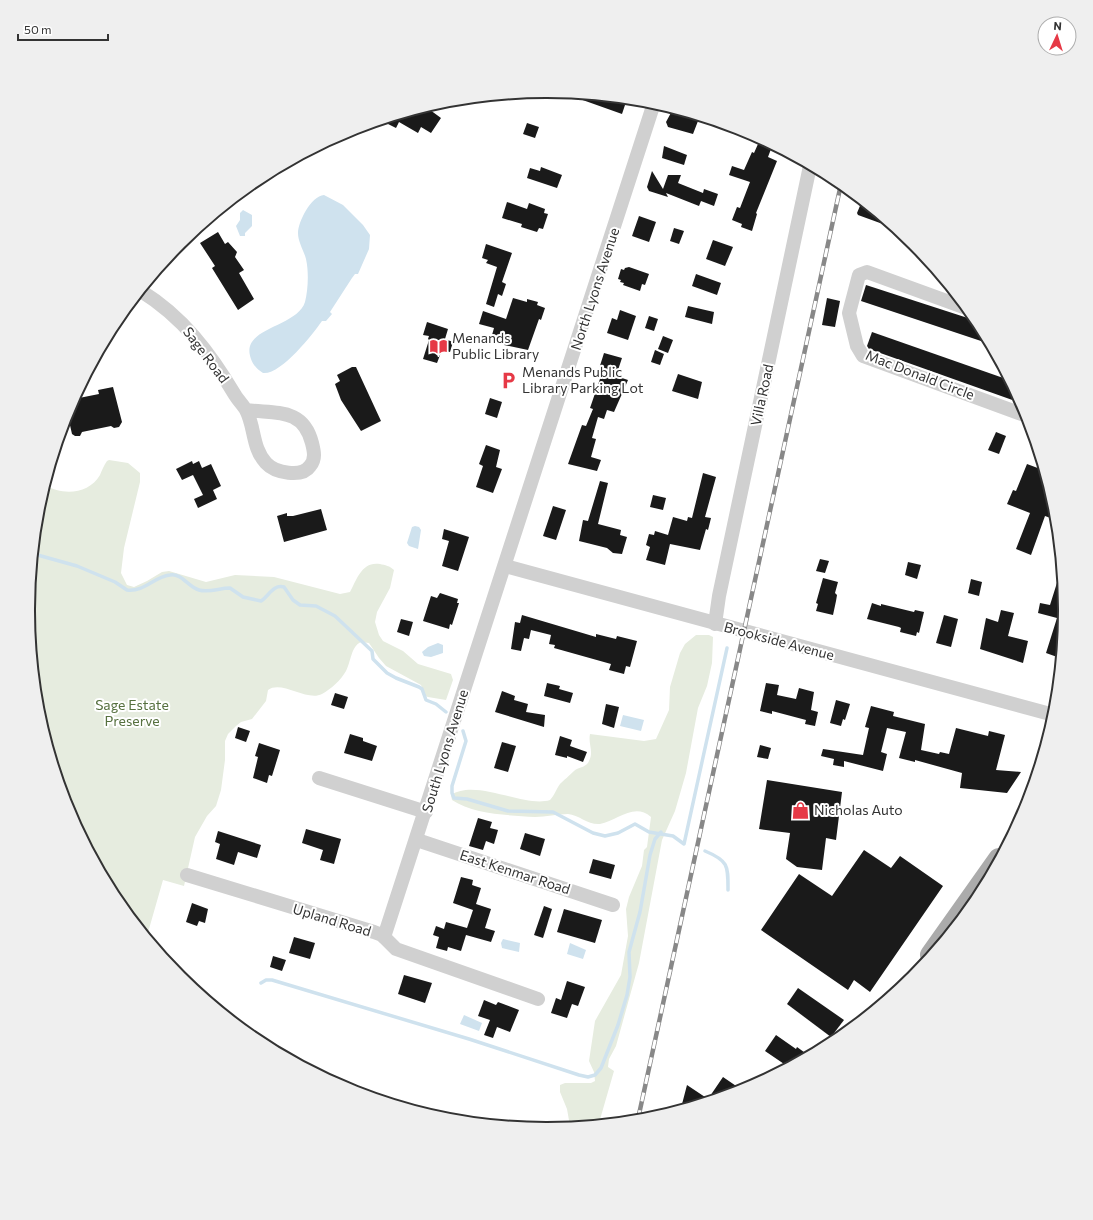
<svg xmlns="http://www.w3.org/2000/svg" width="1093" height="1220" font-family="Commissioner,sans-serif">
<rect width="100%" height="100%" fill="#fff"/>
<g fill="#e6ecdf">
<path d="M109,460L128,463L140,473V482L124,548L121,573L127,585L134,587L147,581L162,572L169,571L206,582L235,575L274,577L340,594L350,592C357,579 362,561 380,564C385,565 390,566 394,570L390,588L377,612L375,622L379,635L383,641L403,651L418,664L451,674L453,680L446,700L428,697L425,696L421,685L386,666L379,658L369,643L361,642C351,646 351,662 346,671C341,680 331,689 322,694C307,702 282,680 268,690L266,701L252,719L241,722L236,726L228,734L225,741V760L221,790L216,806L207,816L195,837L184,886L163,880L147,936L115,898L67,808L38,711L28,610L38,509L45,485C63,496 89,494 100,475C102,470 104,465 107,461Z"/>
<path d="M696,635H709L713,637L712,663L707,686L698,708L686,773L675,811L662,840L639,963L616,1046L609,1059L608,1067L614,1071L599,1123L570,1126L567,1109L560,1092V1085L565,1083H591L595,1081L594,1072L589,1061L595,1021L621,975L628,936L626,909L629,897L642,866L644,850L647,847L651,817C634,802 617,821 600,824C588,825 579,815 568,814C557,814 546,817 535,817C509,815 474,815 452,800L451,795C476,778 524,808 550,800C555,795 556,789 560,784C563,781 570,775 574,771C578,767 586,768 589,761C594,752 588,744 590,734L644,741L656,739L669,710L670,687L680,653L685,644Z"/>
</g>
<g fill="#cfe2ee">
<path d="M324,195L343,205L363,225L370,235L369,249L358,274H355L352,278L330,312L332,314L326,321H322C312,335 281,375 263,373C258,370 253,365 251,359C239,327 297,328 305,302C308,290 309,272 306,259C304,251 298,242 298,233C298,222 311,196 324,195Z"/>
<path d="M243,210L252,215V226L245,233V236H240L236,226L240,220V213Z"/>
<path d="M415,526L419,527L421,530L418,549L409,546L407,543L412,527Z"/>
<path d="M438,643L443,645V653L431,657L424,656L422,652L428,647Z"/>
<path d="M623,715L644,720L641,731L620,726Z"/>
<path d="M503,939L520,943L519,952L502,948L501,943Z"/>
<path d="M570,943L586,950L583,959L567,954Z"/>
<path d="M464,1015L482,1023L479,1031L460,1024Z"/>
</g>
<g fill="none" stroke-linecap="round" stroke-linejoin="round">
<g stroke="#cfe2ee" stroke-width="3.5">
<path d="M34,554L77,566L115,582L127,590C145,592 153,577 170,575C182,573 188,587 199,590C209,593 220,588 230,588L243,597L261,601C269,596 273,584 284,587L293,600L300,605L316,606L335,616L372,651L373,659L387,673L396,678L419,687L422,689L426,700L436,704L446,712"/>
<path d="M463,731L466,741L452,786V793L454,798L467,799L508,811L553,812L593,833L605,836L618,833L635,824L649,832L673,836L684,844L727,648"/>
<path d="M705,851C729,861 728,866 728,890"/>
<path d="M261,983L266,980H272L469,1039L579,1075L588,1077L595,1075L601,1068L618,1025L627,995L630,977L629,952L640,912L650,855L655,839L661,832"/>
</g>
</g>
<g fill="#1a1a1a">
<path d="M578,95L592,96L627,99L622,114L577,98Z"/>
<path d="M426,107L441,118L431,133L421,127L418,133L399,122L396,128L382,121Z"/>
<path d="M673,109L693,116L692,119L698,121L693,134L668,127L666,122Z"/>
<path d="M527,123L539,127L535,138L523,134Z"/>
<path d="M758,144L771,149L768,157L777,161L756,213L757,214L752,231L741,227L742,224L732,220L737,207L740,208L750,182L729,175L732,166L744,170L752,152L754,153Z"/>
<path d="M664,146L687,155L684,165L662,158Z"/>
<path d="M541,167L562,175L557,188L527,178L530,168L540,171Z"/>
<path d="M652,171L663,189L668,175H681L678,183L703,193L704,189L718,194L714,206L701,201L699,206L666,193L668,197L649,191L647,187Z"/>
<path d="M862,201L892,226L891,227L858,215L857,213Z"/>
<path d="M507,202L527,209L529,203L545,209L544,213L548,214L543,229L539,228L537,232L521,227L522,224L502,218Z"/>
<path d="M639,216L656,222L649,242L632,236Z"/>
<path d="M674,228L684,231L679,244L670,241Z"/>
<path d="M218,232L225,244L228,242L237,252L235,257L244,270L239,273L254,299L238,310L212,268L215,266L200,243Z"/>
<path d="M713,240L733,247L725,266L706,259Z"/>
<path d="M486,244L512,253L502,282L506,284L502,296L498,294L494,307L486,304L497,267L486,263L488,260L482,258Z"/>
<path d="M629,267L649,274L645,285L642,284L640,291L623,285L624,283L620,282L621,280L618,279L621,269L624,270L625,268Z"/>
<path d="M696,274L721,283L717,295L692,286Z"/>
<path d="M866,285L977,321L990,344L861,301Z"/>
<path d="M513,298L527,302V299L538,302L537,305L545,308L541,320L539,319L528,350L504,345L506,340L492,335L494,328L479,324L483,311L506,319Z"/>
<path d="M827,298L840,301L835,327L822,325Z"/>
<path d="M688,306L714,312L712,324L685,317Z"/>
<path d="M620,310L636,316L628,340L607,333L612,318L617,320Z"/>
<path d="M649,316L658,319L654,331L645,328Z"/>
<path d="M427,322L448,329L445,339L453,342L450,352L442,350L437,363L423,359L429,340L428,339L429,336L423,335Z"/>
<path d="M872,332L1009,380L1021,403L869,349L867,346Z"/>
<path d="M663,336L673,340L668,353L658,349Z"/>
<path d="M655,350L664,354L660,365L651,362Z"/>
<path d="M604,353L622,358L616,376L628,380L614,412L607,410L604,419L598,417L592,438L596,439L591,457L601,460L597,471L568,464L582,425L586,426L593,409L590,408L602,373L598,372Z"/>
<path d="M352,367H356L381,421L361,431L341,400L335,384L340,381L337,375Z"/>
<path d="M678,374L702,382L698,399L672,391Z"/>
<path d="M113,387L122,422L119,427L114,428L111,426L82,432L80,436H75L72,434L67,412L74,399L99,394L98,390Z"/>
<path d="M490,398L502,402L497,418L485,414Z"/>
<path d="M996,432L1006,436L999,454L988,450Z"/>
<path d="M486,445L500,450L496,467L502,469L493,493L476,487L483,466L479,464Z"/>
<path d="M192,461L193,464L199,461L202,468L211,464L221,486L213,490L217,499L198,508L194,499L203,495L193,475L182,480L176,469Z"/>
<path d="M1027,464L1043,470L1055,509L1056,520L1045,516L1031,555L1016,549L1030,513L1007,504L1013,490L1016,491Z"/>
<path d="M703,473L716,477L705,517L711,518L708,530L706,529L700,550L670,544L665,565L646,560L650,547L646,545L649,534L654,535L655,531L668,535L673,517L687,521L688,517L692,518Z"/>
<path d="M600,481L608,483L598,524L621,530L620,535L627,537L622,554L613,553L607,548L579,541L583,520L588,521Z"/>
<path d="M653,495L666,498L663,510L650,507Z"/>
<path d="M553,506L566,510L556,540L543,536Z"/>
<path d="M321,509L327,530L284,542L277,516L287,513V516H293Z"/>
<path d="M444,529L469,537L458,571L442,566L449,541L442,539Z"/>
<path d="M820,559L829,561L825,573L816,571Z"/>
<path d="M908,562L921,565L917,579L905,575Z"/>
<path d="M1061,570L1065,610L1060,658L1046,653L1057,618L1038,613L1040,603L1050,605Z"/>
<path d="M823,578L838,582L835,593L837,595L836,601L833,615L816,611L818,604L816,603Z"/>
<path d="M971,579L982,582L979,596L968,593Z"/>
<path d="M440,593L458,599L457,603H459L452,625L450,624L449,629L423,621L431,596L437,598Z"/>
<path d="M872,603L881,606V604L914,612L915,610L924,612L919,633L917,632L916,636L900,632L901,628L899,627L867,619Z"/>
<path d="M1001,610L1014,613L1008,636L1028,641L1023,663L980,649L986,618L998,622Z"/>
<path d="M522,615L596,637V634L616,639L617,636L637,641L630,667L626,666L624,674L609,670L611,664L554,648L555,645L549,644L551,635L531,630L529,639L524,638L521,651L511,649L515,622L520,623Z"/>
<path d="M944,615L958,619L951,647L936,643Z"/>
<path d="M401,619L413,622L409,636L397,632Z"/>
<path d="M547,683L560,686L559,689L573,693L570,703L544,696Z"/>
<path d="M766,683L779,685L777,695L796,699L799,688L814,692L811,710L818,712L815,726L805,724L806,720L772,711V714L760,711Z"/>
<path d="M502,691L515,696L514,700L528,704L526,712L545,715L544,727L495,712Z"/>
<path d="M335,693L348,697L344,709L331,705Z"/>
<path d="M836,700L850,704L845,720L843,719L841,726L830,723Z"/>
<path d="M606,704L619,707L614,728L602,724Z"/>
<path d="M871,706L894,712L893,716L925,724L921,750L939,754L940,752L949,754L956,728L988,736L989,731L1005,735L996,770L1021,772L1007,793L960,788L962,773L915,760V762L899,758L906,732L887,728L881,752L887,754L883,771L844,761V767L833,765L834,759L821,756L823,749L863,755L869,728L865,727Z"/>
<path d="M238,727L250,731L246,742L235,738Z"/>
<path d="M350,734L363,738V741L377,746L372,761L344,753Z"/>
<path d="M560,736L572,740L570,746L587,752L583,762L567,756V758L555,755Z"/>
<path d="M502,742L516,746L508,772L494,768Z"/>
<path d="M259,743L280,750L272,776L269,775L267,783L253,778L258,757L255,756Z"/>
<path d="M760,745L771,748L768,759L757,757Z"/>
<path d="M767,780L842,792L836,840L826,838L822,870L797,867L786,859L790,833L759,829Z"/>
<path d="M478,818L492,822L490,828L498,830L494,844L486,841L483,850L469,846Z"/>
<path d="M306,829L341,839L334,864L320,860L323,850L302,843Z"/>
<path d="M218,831L261,845L257,858L238,852L234,865L216,859L220,844L215,842Z"/>
<path d="M525,833L545,839L540,856L520,849Z"/>
<path d="M864,850L891,868L900,856L943,886L870,992L854,980L848,990L761,930L799,874L832,896Z"/>
<path d="M593,859L615,865L611,879L589,873Z"/>
<path d="M461,877L473,880L472,885L481,888L476,904L491,909L485,928L495,931L491,942L466,935L461,951L448,947L447,951L436,948L439,937L433,935L436,926L444,929L446,922L467,928L473,910L453,903Z"/>
<path d="M192,903L208,909L205,923L199,921L197,926L186,922Z"/>
<path d="M544,906L552,909L543,938L534,935Z"/>
<path d="M564,909L602,920L595,943L557,932Z"/>
<path d="M294,937L315,943L310,959L289,953Z"/>
<path d="M273,956L286,960L282,971L270,967Z"/>
<path d="M404,975L432,983L425,1003L398,994Z"/>
<path d="M567,981L585,987L578,1006L572,1004L567,1018L551,1013L556,998L561,1000Z"/>
<path d="M798,988L844,1020L831,1037L787,1004Z"/>
<path d="M484,1000L496,1005L498,1002L519,1010L510,1032L497,1027L493,1038L484,1035L490,1020L478,1016Z"/>
<path d="M776,1035L796,1049L797,1047L808,1055L787,1066L765,1051Z"/>
<path d="M723,1077L742,1090L681,1108L687,1085L708,1099Z"/>
</g>
<g fill="none" stroke-linecap="round" stroke-linejoin="round">
<g stroke="#d0d0d0" stroke-width="14">
<path d="M141,291C183,317 210,353 235,395C238,400 243,405 246,410C255,427 252,448 266,463C275,473 302,478 310,466C316,459 314,451 312,443C303,407 275,414 246,410"/>
<path d="M966,308L867,272L859,275L849,313L857,346L863,356L1027,416"/>
<path d="M505,566L1054,715"/>
<path d="M715,624L719,596L810,166"/>
<path d="M319,778L426,812"/>
<path d="M417,840L613,905"/>
<path d="M187,875L374,932L382,935L396,949L538,999"/>
<path d="M384,937L654,103"/>
</g>
<path stroke="#ababab" stroke-width="22" d="M931,955L999,859"/>
<defs>
<path id="rail" d="M638,1119L841,184"/>
</defs>
<use href="#rail" stroke="#888" stroke-width="4.5"/>
<use href="#rail" stroke="#fff" stroke-width="3" stroke-dasharray="9" stroke-linecap="butt"/>
</g>
<defs>
<symbol id="library-bare" viewBox="-9 -9 18 18"><path d="M-6-4Q-3-5.5-.7-3.5V5Q-3 3-6 4ZM6-4Q3-5.5 .7-3.5V5Q3 3 6 4Z" fill="#e63946" stroke="#fff" stroke-width="2.5" paint-order="stroke"/></symbol>
<symbol id="parking-bare" viewBox="-9 -9 18 18"><path d="M-3.5-5.5H1a3.5 3.5 0 0 1 0 7H-1V5.5H-3.5ZM-1-3.4V-.6H.8a1.4 1.4 0 0 0 0-2.8Z" fill="#e63946" stroke="#fff" stroke-width="2.5" paint-order="stroke"/></symbol>
<symbol id="shop-bare" viewBox="-9 -9 18 18"><path d="M-5-2.5h2.3a2.7 3.5 0 0 1 5.4 0H5L5.5 6h-11ZM-1.5-2.5h3a1.5 2.3 0 0 0-3 0Z" fill="#e63946" stroke="#fff" stroke-width="2.5" paint-order="stroke"/></symbol>
</defs>
<g fill-rule="evenodd">
<use href="#library-bare" x="426" y="334" width="25" height="25"/>
<use href="#parking-bare" x="496" y="368" width="25" height="25"/>
<use href="#shop-bare" x="788" y="798" width="25" height="25"/>
</g>
<g text-anchor="middle" stroke-width="4" stroke-linejoin="round" paint-order="stroke">
<g font-size="14" fill="#333" stroke="#fff">
<text transform="translate(595 289) rotate(-72)" y="5">North Lyons Avenue</text>
<text transform="translate(206 355) rotate(53)" y="5">Sage Road</text>
<text transform="translate(920 375) rotate(21)" y="5">Mac Donald Circle</text>
<text transform="translate(762 395) rotate(-78)" y="5">Villa Road</text>
<text transform="translate(779 641) rotate(15)" y="5">Brookside Avenue</text>
<text transform="translate(445 751) rotate(-73)" y="5">South Lyons Avenue</text>
<text transform="translate(515 872) rotate(18)" y="5">East Kenmar Road</text>
<text transform="translate(332 920) rotate(17)" y="5">Upland Road</text>
</g>
<g font-size="14" fill="#333" stroke="#fff" text-anchor="start">
<text x="452" y="343">Menands<tspan x="452" dy="16">Public Library</tspan></text>
<text x="522" y="377">Menands Public<tspan x="522" dy="16">Library Parking Lot</tspan></text>
<text x="814" y="815">Nicholas Auto</text>
</g>
<g font-size="14" fill="#56703f" stroke="#fff">
<text x="132" y="710">Sage Estate<tspan x="132" dy="16">Preserve</tspan></text>
</g>
</g>
<path d="M0 0H1093V1220H0ZM546 98H547A511 511 0 0 1 1058 609V611A511 511 0 0 1 547 1122H546A511 511 0 0 1 35 611V609A511 511 0 0 1 546 98Z" fill="#efefef" fill-rule="evenodd"/>
<path fill="none" stroke="#333" stroke-width="2" d="M546 98H547A511 511 0 0 1 1058 609V611A511 511 0 0 1 547 1122H546A511 511 0 0 1 35 611V609A511 511 0 0 1 546 98Z"/>
<g transform="translate(1057 36) rotate(4)"><circle r="19" fill="#ffffff" stroke="#adadad"/>
<path d="M0-3L7 15L0 10L-7 15Z" fill="#e63946"/>
<text y="-6" font-size="11" font-weight="bold" text-anchor="middle" fill="#333333">N</text>
</g>
<path d="M18 34v6h90v-6" fill="none" stroke="#333333" stroke-width="2"/>
<text x="24" y="34" font-size="12" fill="#333333" stroke="#ffffff" stroke-width="3" paint-order="stroke">50 m</text>
</svg>
